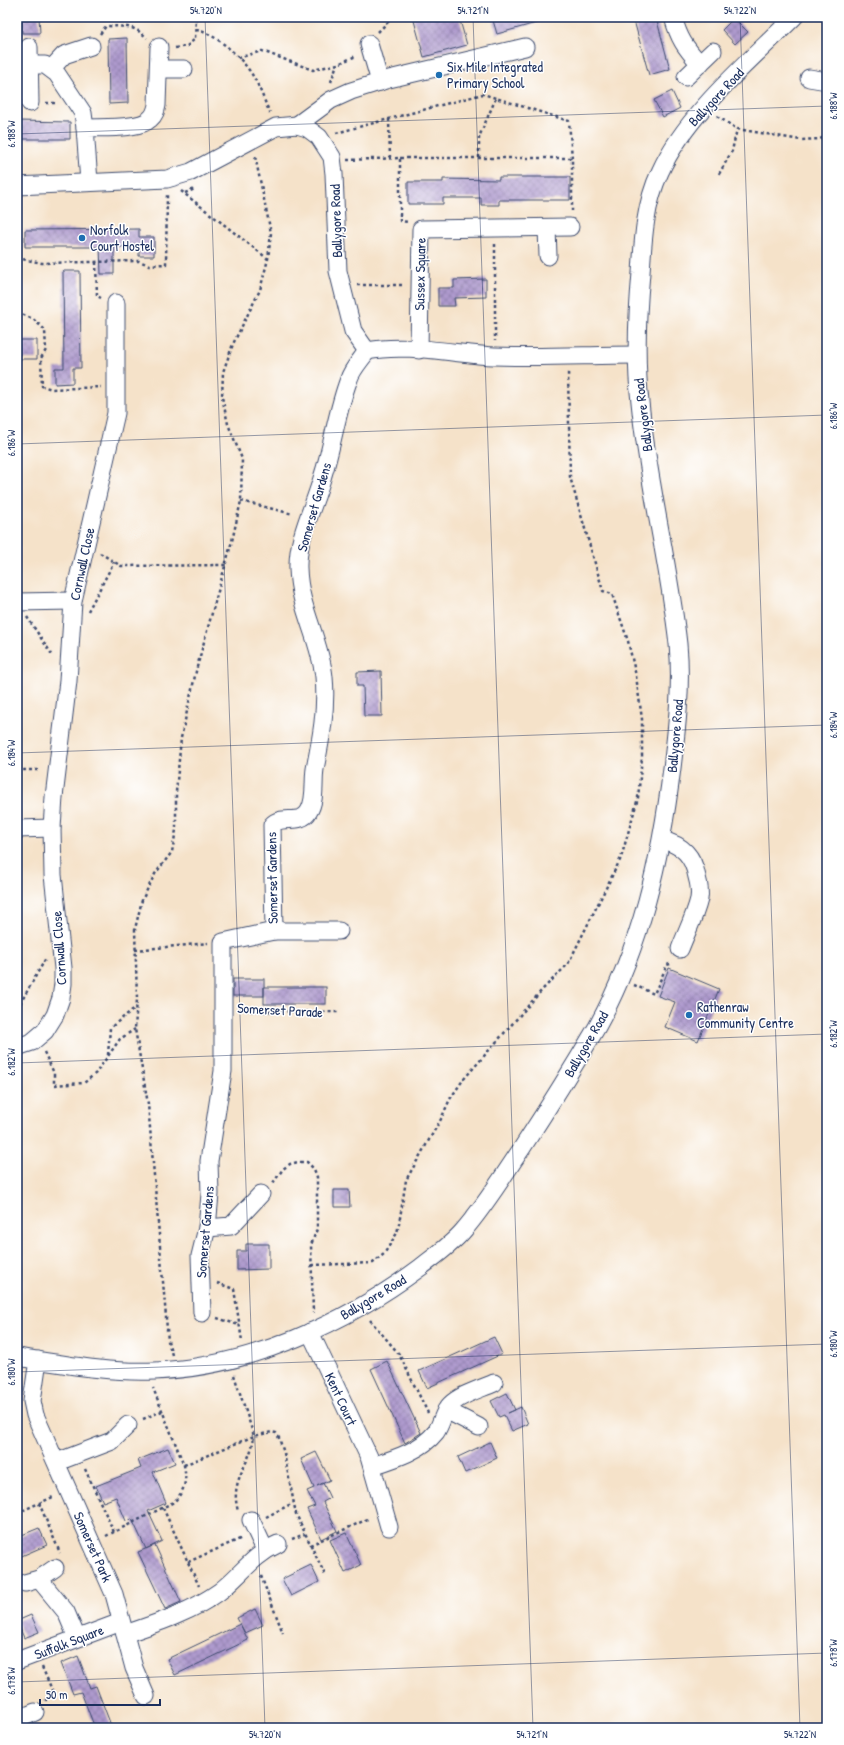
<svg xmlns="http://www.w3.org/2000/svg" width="844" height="1745" font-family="'Patrick Hand',sans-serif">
<defs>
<pattern id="building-cross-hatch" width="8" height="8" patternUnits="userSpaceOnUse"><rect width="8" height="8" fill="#ae9acd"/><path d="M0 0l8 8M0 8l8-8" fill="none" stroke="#8d7eaa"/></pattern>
</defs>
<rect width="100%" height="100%" fill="#fff"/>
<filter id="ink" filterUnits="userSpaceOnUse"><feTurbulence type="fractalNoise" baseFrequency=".025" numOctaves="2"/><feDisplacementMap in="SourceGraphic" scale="8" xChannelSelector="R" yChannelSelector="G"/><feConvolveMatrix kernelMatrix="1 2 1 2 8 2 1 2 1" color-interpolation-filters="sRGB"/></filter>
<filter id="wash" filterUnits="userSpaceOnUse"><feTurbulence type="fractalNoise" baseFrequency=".012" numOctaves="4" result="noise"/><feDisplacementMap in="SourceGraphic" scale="16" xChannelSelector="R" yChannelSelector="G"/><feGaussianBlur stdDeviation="0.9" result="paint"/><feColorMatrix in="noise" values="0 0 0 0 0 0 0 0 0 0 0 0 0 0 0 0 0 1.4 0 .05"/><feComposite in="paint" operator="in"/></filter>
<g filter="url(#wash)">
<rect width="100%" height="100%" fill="#f5e2c9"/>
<g id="blocks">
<g fill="url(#building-cross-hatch)">
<path d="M22,17H39L40,33H22Z"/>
<path d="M413,17H459L467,45L424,57Z"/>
<path d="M492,17H542L543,21L497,34Z"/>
<path d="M633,17H656L670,69L649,75Z"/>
<path d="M734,18L748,32L735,44L722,30Z"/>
<path d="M127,38L128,103L109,104L108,39Z"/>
<path d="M672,91L680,108L663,117L654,100Z"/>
<path d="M17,121L70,122V139H17Z"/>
<path d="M499,177H570V200H499V205H481V198H443V204H408V182H443V179L499,180Z"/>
<path d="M139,229V237H154V256H139V246L114,247V274H101L100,247H25V230Z"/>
<path d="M63,271H80L81,368H73V383L55,384V368H64Z"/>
<path d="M486,279V297L454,298L455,306H438V288H454V280Z"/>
<path d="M19,340H37V359H20Z"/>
<path d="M381,671L382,716H364L363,686H357V672Z"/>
<path d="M669,968L719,989L698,1041L665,1027L675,1002L658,996Z"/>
<rect x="233" y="979" width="31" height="17"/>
<rect x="264" y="987" width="62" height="17"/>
<path d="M334,1190H349L350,1207H334Z"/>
<path d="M246,1244H269V1269L237,1270V1251H246Z"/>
<path d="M494,1337L502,1354L427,1388L419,1371Z"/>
<path d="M387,1361L421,1433L405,1443L371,1369Z"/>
<path d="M507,1393L515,1410L508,1413L521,1407L528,1424L512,1431L504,1415L499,1417L491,1401Z"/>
<path d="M490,1442L497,1458L465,1473L458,1457Z"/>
<path d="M168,1448L175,1463L153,1472L166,1503L148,1511L162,1541L146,1549L132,1519L126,1521L116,1497L103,1502L96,1486L141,1468L138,1460Z"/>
<path d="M316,1452L330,1480L317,1486L323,1483L330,1498L323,1502L337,1531L321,1539L307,1509L315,1506L307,1491L314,1488L301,1459Z"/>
<path d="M39,1528L47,1545L17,1558V1537Z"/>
<path d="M346,1533L361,1565L345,1573L330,1540Z"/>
<path d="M155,1545L181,1602L165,1609L138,1552Z"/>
<path d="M311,1565L319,1582L291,1596L282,1579Z"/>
<path d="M255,1609L263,1625L245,1633L237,1618Z"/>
<path d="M31,1615L39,1632L24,1638L17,1621Z"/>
<path d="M240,1624L248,1640L175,1675L167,1659Z"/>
<path d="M78,1656L90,1688L96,1686L112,1728H95L81,1692L73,1694L61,1663Z"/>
</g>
</g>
</g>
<g filter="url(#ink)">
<use href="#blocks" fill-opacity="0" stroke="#3c4a6e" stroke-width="1"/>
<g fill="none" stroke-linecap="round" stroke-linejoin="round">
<defs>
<g id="minor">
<path d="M673,17C679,39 685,47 700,64"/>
<path d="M369,44L380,82"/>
<path d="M29,47L30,103"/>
<path d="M29,65H45L57,74L83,113L85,128"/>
<path d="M52,68L64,55L91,46"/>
<path d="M159,69H184"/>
<path d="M686,77L713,51"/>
<path d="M809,78L827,81"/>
<path d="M297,125L331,100L351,91L389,79L525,47"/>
<path d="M89,182L85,128C101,127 139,130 150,119C155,115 156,110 157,105L159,47"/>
<path d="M17,186L167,179L191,172L276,127L297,125L307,128L319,137L332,157L334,174L338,271L353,331L367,351C405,343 455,354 494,356C541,358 589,355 636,355"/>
<path d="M547,228L548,256"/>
<path d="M419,350L421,229L570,227"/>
<path d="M17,602L73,601"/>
<path d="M17,829L52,828"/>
<path d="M662,840C683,845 693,856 697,877C699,884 700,893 699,899C695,916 686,933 680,949"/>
<path d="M274,931H339"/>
<path d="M17,1047L32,1042L45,1031L55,1015L61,998L63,984V968L53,875L52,828L54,797L68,681L73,601L116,413V303"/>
<path d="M207,1228L231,1226L261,1194"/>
<path d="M202,1313L200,1256L207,1228L210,1194L209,1161L223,1071V942L274,931L272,825C281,814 301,826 309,811C316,800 313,782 315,769C321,739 327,708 324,677C320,639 299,608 298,568C297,537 315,505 323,475C333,444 337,410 349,379C352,369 361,360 367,351"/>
<path d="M310,1332L369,1457L389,1527"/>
<path d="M17,1357C63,1364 109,1373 155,1371C250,1367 346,1323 421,1267C435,1256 451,1245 463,1231C485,1206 503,1176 522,1148C548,1108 573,1068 597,1027C641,947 661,858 672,768C677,727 682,685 678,644C669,563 648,483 640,402C635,359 637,316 641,273C643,238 645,204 660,172C686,114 749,62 794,17"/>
<path d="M38,1360L32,1401L35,1415L114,1594L134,1668L146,1696"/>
<path d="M446,1410L479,1427"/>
<path d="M57,1462L112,1441L128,1425"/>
<path d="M372,1466C394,1459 421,1451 436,1432C442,1423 443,1412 450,1405C461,1394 481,1389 494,1383"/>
<path d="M251,1520L265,1550"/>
<path d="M39,1579L66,1612L77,1638"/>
<path d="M25,1583L39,1579L55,1568"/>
<path d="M125,1634C157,1623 191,1612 219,1592C240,1576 253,1555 278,1544"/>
<path d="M17,1661L121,1622"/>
<path d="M17,1720L35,1712"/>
</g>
</defs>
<use href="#minor" stroke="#3c4a6e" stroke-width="19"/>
<g stroke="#3c4a6e" stroke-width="2.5" stroke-dasharray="3 3" stroke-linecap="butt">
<path d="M196,30C216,33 243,59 253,76C260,87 264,101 270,113"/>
<path d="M378,32L393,17"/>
<path d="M100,34L106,26C124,27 133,24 147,38"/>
<path d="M175,48L187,46L195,39L196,17"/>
<path d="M238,58L262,51L313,70L338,64L356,56"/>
<path d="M331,82L337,64"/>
<path d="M46,103H57"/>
<path d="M717,116L737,129L801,140L820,139L827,136"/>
<path d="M389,119L390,159"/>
<path d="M336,133L483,94L569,121L572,158V211"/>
<path d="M400,158H572"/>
<path d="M479,158V137L496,98"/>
<path d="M347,160L400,158V221L408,222"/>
<path d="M719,174L732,151L737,129"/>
<path d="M181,191L268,259"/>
<path d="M185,193L195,189"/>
<path d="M495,244V341"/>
<path d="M17,258L42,263L139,261L149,265L166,264L167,194"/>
<path d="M96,262L97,296L101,298"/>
<path d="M357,285H404"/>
<path d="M17,312L33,319L45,330L46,350L41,358L42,386L52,389L101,387"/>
<path d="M241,501L293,514"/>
<path d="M100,553L121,566L226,565"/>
<path d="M88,611L114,562"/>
<path d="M27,617L53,656"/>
<path d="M17,770H41"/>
<path d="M135,950L208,943"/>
<path d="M634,985L654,994L667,965L673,963"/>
<path d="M239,1008L250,1011L338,1012"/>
<path d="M17,1009L46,958"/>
<path d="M44,1052L54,1073V1085L84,1083L96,1073L120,1039L135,1029"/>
<path d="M108,1055L110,1028L136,1007"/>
<path d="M273,1183L283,1169L290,1164L298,1162H307L314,1169L317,1177V1229L311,1245L313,1313"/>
<path d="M312,1265L373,1263L384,1254L397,1233L399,1224L406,1180L441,1119L450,1099L463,1080L542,990L568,964L621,858L638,798L642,757V719L636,676L628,641L612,594L603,591L570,477L568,371"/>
<path d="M217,1283L234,1289L242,1341"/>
<path d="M217,1318L239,1325"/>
<path d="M370,1320L399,1354L428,1413"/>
<path d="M172,1355L168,1341L148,1104L135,1029L137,999L135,929L142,900L155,874L172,852L176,830V792L181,738L197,667L232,541L241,501L242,459L228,424L222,397L223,372L233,344L260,290L268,259L271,233L255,156"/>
<path d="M234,1375L254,1436C251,1466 229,1478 238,1511"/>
<path d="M143,1419L162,1411"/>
<path d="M184,1465L254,1436L272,1432L276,1433L279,1438L284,1453L296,1514L326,1577"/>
<path d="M85,1469L114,1532"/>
<path d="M39,1503L60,1553"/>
<path d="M163,1508L199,1586"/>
<path d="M17,1513L53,1497"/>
<path d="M266,1517L293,1503"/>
<path d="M106,1536L174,1502C185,1490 187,1481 184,1465L153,1388"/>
<path d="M292,1539L305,1534"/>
<path d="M310,1545L370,1518"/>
<path d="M188,1562L242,1538"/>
<path d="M261,1576L283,1633"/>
<path d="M42,1667L53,1692L45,1701"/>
</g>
<use href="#minor" stroke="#fff" stroke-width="17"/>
</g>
</g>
<path fill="none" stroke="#1b2f5e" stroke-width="1" stroke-opacity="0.45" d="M205,17L265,1728M473,17L533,1728M740,17L800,1728M17,134L827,106M17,444L827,415M17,753L827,725M17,1063L827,1034M17,1372L827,1344M17,1682L827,1653"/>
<g fill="#1f6fb2" stroke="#fff" stroke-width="1.5">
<circle cx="439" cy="75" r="4"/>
<circle cx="82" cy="238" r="4"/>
<circle cx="689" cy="1015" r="4"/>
</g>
<g text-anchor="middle" stroke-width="3" stroke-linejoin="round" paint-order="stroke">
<g font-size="14" fill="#1b2f5e" stroke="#fff" text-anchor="start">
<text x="447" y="72">Six Mile Integrated<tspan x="447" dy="16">Primary School</tspan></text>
<text x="90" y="235">Norfolk<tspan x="90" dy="16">Court Hostel</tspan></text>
<text x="697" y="1012">Rathenraw<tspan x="697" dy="16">Community Centre</tspan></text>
</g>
<g font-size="14" fill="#1b2f5e" stroke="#fff">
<text transform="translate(716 97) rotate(-47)" y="5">Ballygore Road</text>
<text transform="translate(336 221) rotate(-92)" y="5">Ballygore Road</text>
<text transform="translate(420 274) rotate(-89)" y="5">Sussex Square</text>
<text transform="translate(643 415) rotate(-97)" y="5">Ballygore Road</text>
<text transform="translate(314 507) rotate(-74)" y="5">Somerset Gardens</text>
<text transform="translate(82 564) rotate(-78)" y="5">Cornwall Close</text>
<text transform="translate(675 736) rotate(-85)" y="5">Ballygore Road</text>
<text transform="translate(272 878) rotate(-91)" y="5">Somerset Gardens</text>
<text transform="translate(59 948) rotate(-94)" y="5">Cornwall Close</text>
<text transform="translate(280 1010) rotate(3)" y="5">Somerset Parade</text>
<text transform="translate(586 1044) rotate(-60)" y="5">Ballygore Road</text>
<text transform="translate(205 1232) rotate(-85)" y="5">Somerset Gardens</text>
<text transform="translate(373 1297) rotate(-31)" y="5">Ballygore Road</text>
<text transform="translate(341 1399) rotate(65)" y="5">Kent Court</text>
<text transform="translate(93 1547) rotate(66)" y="5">Somerset Park</text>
<text transform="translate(69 1642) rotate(-21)" y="5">Suffolk Square</text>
</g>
</g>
<rect width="844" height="1745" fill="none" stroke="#fff" stroke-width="44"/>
<path d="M40 1699v6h120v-6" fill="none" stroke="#1b2f5e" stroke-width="2"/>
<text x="46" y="1699" font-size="12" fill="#1b2f5e" stroke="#ffffff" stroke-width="3" paint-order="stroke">50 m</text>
<rect x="22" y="22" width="800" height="1701" fill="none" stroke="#1b2f5e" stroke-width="1.5"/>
<g font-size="10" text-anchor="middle" fill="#1b2f5e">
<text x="206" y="14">54.720°N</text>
<text x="473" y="14">54.721°N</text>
<text x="740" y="14">54.722°N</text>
<text transform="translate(833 106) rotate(-90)" y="4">6.188°W</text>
<text transform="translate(11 134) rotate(-90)" y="4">6.188°W</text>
<text transform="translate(833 416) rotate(-90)" y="4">6.186°W</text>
<text transform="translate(11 443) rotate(-90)" y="4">6.186°W</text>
<text transform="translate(833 725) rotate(-90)" y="4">6.184°W</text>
<text transform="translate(11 753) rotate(-90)" y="4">6.184°W</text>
<text transform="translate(833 1034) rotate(-90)" y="4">6.182°W</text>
<text transform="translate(11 1062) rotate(-90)" y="4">6.182°W</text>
<text transform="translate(833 1344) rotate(-90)" y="4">6.180°W</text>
<text transform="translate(11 1372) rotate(-90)" y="4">6.180°W</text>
<text transform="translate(833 1653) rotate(-90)" y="4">6.178°W</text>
<text transform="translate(11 1681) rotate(-90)" y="4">6.178°W</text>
<text x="265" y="1738">54.720°N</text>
<text x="532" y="1738">54.721°N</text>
<text x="800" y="1738">54.722°N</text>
</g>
</svg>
